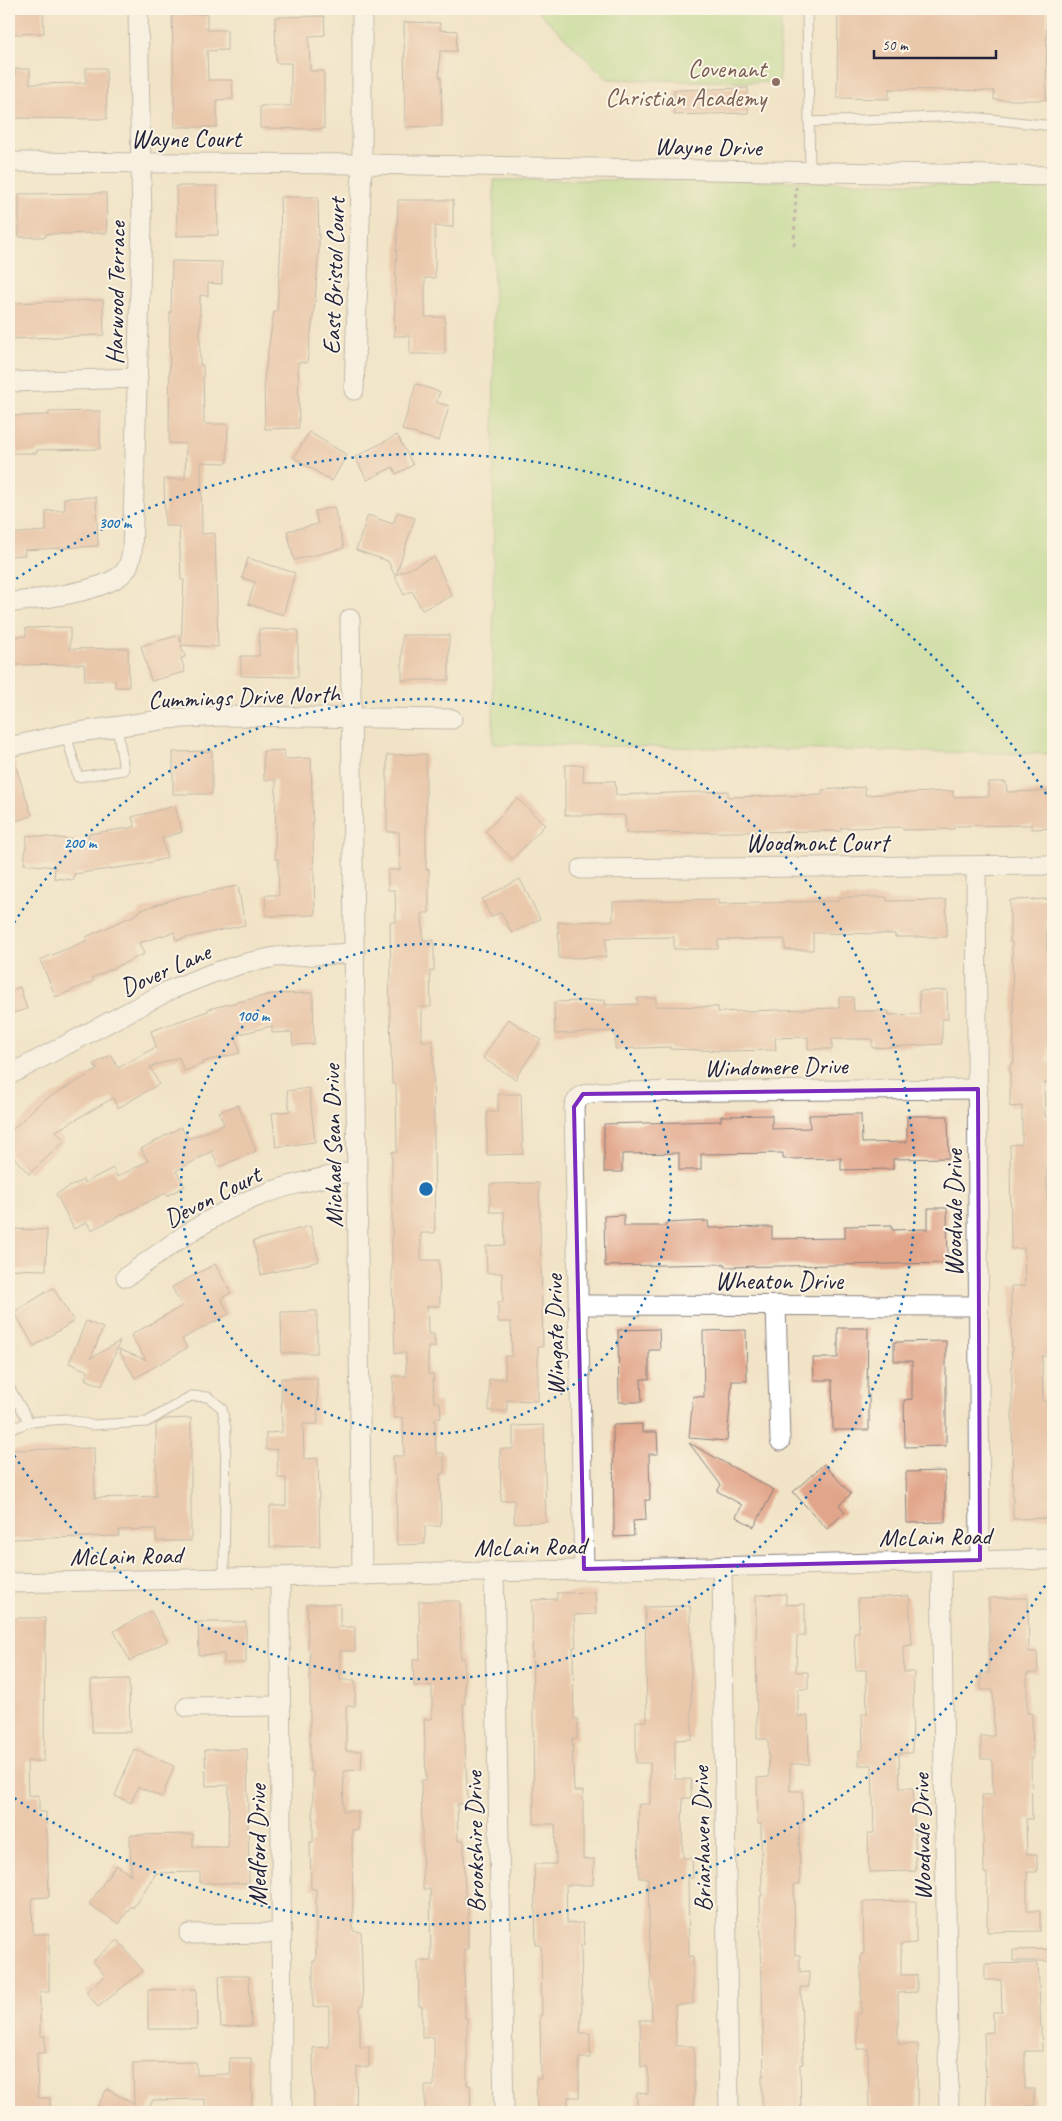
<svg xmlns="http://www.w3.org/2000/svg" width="1062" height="2121" font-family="Caveat,sans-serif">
<rect width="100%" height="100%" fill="#fcf5e5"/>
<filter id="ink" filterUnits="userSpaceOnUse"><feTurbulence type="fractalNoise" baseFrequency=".02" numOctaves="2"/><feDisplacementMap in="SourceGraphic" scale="10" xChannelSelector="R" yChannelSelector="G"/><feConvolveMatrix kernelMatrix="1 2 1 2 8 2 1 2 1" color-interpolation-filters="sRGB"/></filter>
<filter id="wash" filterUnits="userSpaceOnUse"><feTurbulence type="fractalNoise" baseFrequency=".0096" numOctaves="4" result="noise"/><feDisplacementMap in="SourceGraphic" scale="20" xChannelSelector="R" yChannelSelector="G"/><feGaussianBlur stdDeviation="1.12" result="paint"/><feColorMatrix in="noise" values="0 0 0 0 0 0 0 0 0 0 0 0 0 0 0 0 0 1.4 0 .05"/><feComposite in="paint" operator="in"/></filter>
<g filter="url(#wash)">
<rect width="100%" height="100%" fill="#f1e3c6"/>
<g fill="#adda87" stroke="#687e61">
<path d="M536,9H781L779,83L607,79Z"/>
<path d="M494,180H722L1053,186V754L493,744Z"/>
</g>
<g id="blocks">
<g fill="#e1a58a">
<path d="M12,9H43L44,33L13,34Z"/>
<path d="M838,9H1047L1046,100H994V91L889,89V99L837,98Z"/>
<path d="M207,14V30H227V50L207,51L208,80H232L233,99L217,100V127H175L172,15Z"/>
<path d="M324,16L325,35L309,36L310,71H324V129L260,128V106H291V63H276L275,17Z"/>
<path d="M404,22L440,23V30L457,31L456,51H440L439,77H441L442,126L405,127Z"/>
<path d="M86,68H106L107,119L9,118V92H15V69H30V84L86,83Z"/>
<path d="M748,88V113L674,115V90Z"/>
<path d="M176,186H217L218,235L177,236Z"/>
<path d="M106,193L107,233L46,234V237H19V194Z"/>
<path d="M280,197H318L319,246L315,302L307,363L298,362L299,428L265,429L264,379L274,311L277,312L281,245Z"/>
<path d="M398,200H453V227L435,226V278H425V317H445V354H410V336H394Z"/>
<path d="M172,261L222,262V284L208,283V296L200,295V365H203L204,424H228L227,463L201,462L202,534L215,533L218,647L181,645L185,657L181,658L185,672L151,681L141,646L179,635L181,643L184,580H181L179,526H165L164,479H185L186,444L169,443L170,312H171Z"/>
<path d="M103,300L104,335L9,339V303Z"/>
<path d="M416,384L440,392L436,402L449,406L439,441L402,430Z"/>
<path d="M100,411V449L37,450V453H9V416L49,415V412Z"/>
<path d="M309,432L347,455L332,481L294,458Z"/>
<path d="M397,435L413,465L396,474L393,467L367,480L355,457Z"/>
<path d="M96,497L98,546L24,550L25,555L9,556V534L46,531V511L65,510L64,498Z"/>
<path d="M334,507L344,548L294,560L287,531L318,524L315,511Z"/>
<path d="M398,512L415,518L396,575L434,557L452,596L422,610L412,591L404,595L388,561L356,550L368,515L393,524Z"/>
<path d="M248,558L295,573L283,615L248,604L255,582L242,578Z"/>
<path d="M70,627V649L128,648L129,687H115V680L85,681L84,664L9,665V637L26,636V628Z"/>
<path d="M259,629L298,630V677L241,676V656H259Z"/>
<rect x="402" y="635" width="47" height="45"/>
<path d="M284,750L285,759L311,758L315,915L266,916L265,895H279L278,859H275L276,780H264L263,751Z"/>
<path d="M212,751V794H173V752Z"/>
<path d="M426,754V870L429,869V913H422L423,940H434V971H430L431,1007H422V1041H433L435,1233H421V1260H439L440,1306H427L428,1334H434L435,1347H428V1374H433L434,1402H440L441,1418H435L436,1453H444V1474H440L441,1526H425V1544L397,1545L396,1475H394L393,1456H404L403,1418H394L393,1376H406V1353H395L392,1285V1152H397L396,1084H392L389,980H391L390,922H396L395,890H388V870H400L399,832H387V755Z"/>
<path d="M9,758H13L32,816L9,823Z"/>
<path d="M565,765H584L583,781H615L616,795L728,791V797L822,795V790L865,787V795L953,791V797L989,796L988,782H1006L1007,792L1053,791V828L1032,829V825L954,826V829L903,830V827L841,828V831L626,833L625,815H565Z"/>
<path d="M517,798L545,825L512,859L485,832Z"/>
<path d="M175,806L182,832L162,838L167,858L144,864L74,874V880L54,878L55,867L24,864L27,835L89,841L88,834L135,827L132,817Z"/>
<path d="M520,879L540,919L512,933L501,912L491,917L482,899Z"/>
<path d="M238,886L245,925L176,940L174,932L139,943L144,954L92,978L94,981L56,997L40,960L88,940L86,937L139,913L138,911L180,897Z"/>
<path d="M839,897H887V901L946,900L947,937H895V934L813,933V950H785V939L718,940V949H674V937L606,938V957L559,958L558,922L613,921V902L718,899V904L839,901Z"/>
<path d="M1053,899V918H1046L1047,951H1053V994H1048V1063H1053V1083H1044L1045,1117H1050V1144H1053V1163H1047V1200H1053V1356H1042L1043,1401H1049V1423H1053V1447H1051L1052,1518L1013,1519L1011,1286H1025L1024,1248L1011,1249L1010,1145L1022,1144V1106L1010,1107V1064L1014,1063L1012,942H1010V900Z"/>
<path d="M20,987L27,1009L9,1014V991Z"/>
<path d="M947,990L948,1019H942V1044L872,1048V1039H832V1049H808V1037L775,1038L776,1050L726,1051L670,1049V1047L615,1049V1031L555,1034L554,1002L605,1000V1005L638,1004L637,998H656V1006L718,1007V1012L839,1008V997H853L854,1011H889V1015L920,1014L919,991Z"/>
<path d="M313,993L314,1044L293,1045L292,1032L272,1033V1026L236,1035L240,1053L202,1062L203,1064L184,1071L179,1057L150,1067L159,1084L118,1108L113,1098L56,1131L65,1141L29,1174L9,1152V1133L41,1102L97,1070L94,1064L111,1055L118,1068L156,1047L151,1031L208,1011V1009L272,994Z"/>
<path d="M508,1019L541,1040L515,1079L483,1058Z"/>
<path d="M309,1088L315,1142L276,1147L272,1113L290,1111L287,1091Z"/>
<path d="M498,1094H521L523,1154L487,1155V1112H498Z"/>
<path d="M238,1105L256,1151L219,1167L212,1151L176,1171L185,1186L167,1196L166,1193L91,1230L87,1222L74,1229L56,1194L83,1180L84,1183L113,1168L117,1177L148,1161L141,1149L181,1127L188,1139L224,1125L219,1112Z"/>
<path d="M861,1114L862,1143L907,1142V1116H948L949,1158L893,1159V1169L841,1170V1158L783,1159V1153L701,1154V1170H679V1153L622,1154V1172H604V1124L721,1121V1116L772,1115V1129L810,1128L809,1115Z"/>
<path d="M539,1183L543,1347H538V1401L507,1400V1411H489V1379H505V1356H512L511,1322H498V1302H503L502,1273H487L486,1246L505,1245L504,1212H490V1184Z"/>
<path d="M928,1208H947L948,1263L725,1267V1264L605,1266L604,1216L624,1215V1226H666V1223L708,1221L709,1228L772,1227V1239L845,1238V1226L892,1225V1230L928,1229Z"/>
<path d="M310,1226L319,1261L261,1275L253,1241Z"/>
<path d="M9,1229L47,1230L46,1270L9,1269Z"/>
<path d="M215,1264L231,1293L221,1298L229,1314L182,1339L187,1348L135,1378L118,1349L146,1360L131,1335L182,1306L172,1287Z"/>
<path d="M53,1288L74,1321L34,1346L14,1312Z"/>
<path d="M317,1311V1353H282L281,1312Z"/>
<path d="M86,1321L103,1328L91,1358L120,1341L102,1386L85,1379L88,1371L69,1363Z"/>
<path d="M838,1328H868L867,1395H869V1430H833L832,1380H814L813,1358H838Z"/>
<path d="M659,1329L660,1350H649V1379H641L642,1402H619L618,1330Z"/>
<path d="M746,1330L747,1381H732L727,1441L689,1438L693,1396L704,1397L703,1331Z"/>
<path d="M946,1341V1446L905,1447L904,1400L912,1399V1361H894V1342Z"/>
<path d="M281,1378H317L318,1424H303L304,1459L318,1458L320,1546L270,1547V1506H286V1478H278L277,1449L266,1450V1433L282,1432Z"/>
<path d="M191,1418V1541H156V1529L119,1530V1536L9,1539V1450L94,1448L95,1498L156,1496V1424L165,1419Z"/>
<path d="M642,1424V1432H657L658,1454H649L650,1500H645L646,1520L633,1521L634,1536L614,1537L613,1425Z"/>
<path d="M544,1425L546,1522L514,1523V1500L501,1501L500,1449H513V1426Z"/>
<path d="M689,1443L774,1490L754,1527L736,1517L742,1505L717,1491L721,1485Z"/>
<path d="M824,1464L851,1494L839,1505L845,1512L827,1529L793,1492Z"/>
<path d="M945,1471V1522L907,1523L906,1472Z"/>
<path d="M595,1592L596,1614L574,1615L576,1647H573L574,1719H578L577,1739H572L574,1791H583V1859H594L593,1885H566L567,1923H583L584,1945H581L582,2006L580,2033H590V2058H579V2097H568V2112H537L536,2079H541L540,2015H542L541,1945H536L534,1864H556L555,1824H534L532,1600L557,1599V1593Z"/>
<path d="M786,1594V1605L805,1604V1636H797L796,1672H808V1689H798V1716H808L809,1764H790V1791H802L803,1823H799L800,1884H794L795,1955H800V1972L809,1971V1987H801L803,2064H800L801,2112H762V2076H764L760,1896H762L761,1824H758L757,1778L769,1777L768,1739H757L756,1595Z"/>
<path d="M909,1596L912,1645L903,1646L904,1672H914L912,1753H899L900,1788H913L916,1871L869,1872L868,1833H874L872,1765H859V1750H863L862,1714L867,1713L866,1670H856L854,1633H859L858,1598Z"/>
<path d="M989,1598H1028L1029,1652H1037L1038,1673H1027V1713H1032L1033,1759H1031L1032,1819H1026L1027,1854H1037V1872H1027V1911H1040V1931L987,1932V1873H984L982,1795H993L992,1759H981V1736H994L993,1690H981V1673H989Z"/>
<path d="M419,1601H460L461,1658H464L465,1704H463L468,1804H457L458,1841L464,1840L465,1899H468V1949H464L465,2018H467V2085H470L471,2112H425V2086H434V2037L422,2038V2006H419L418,1961H431L430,1889H423L421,1780H426L424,1719H432V1686H414L413,1659H420Z"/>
<path d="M307,1604H340V1627H355V1651H340V1680H355V1706H346V1751H362L361,1770L344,1771L343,1811H358V1830H352L353,1931L361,1932L363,2006H360V2047H369V2067H357L356,2112H314L313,2048L329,2047V2006L313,2007V1961H316V1889H311L310,1842H313V1771H310V1651H308Z"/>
<path d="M690,1606L692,1739L675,1740V1779H691V1798H683L682,1823L683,1858H692L693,1878H688L689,1957L693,1956V2004L675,2005L676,2046H694V2112H637V2093L648,2094V2067H641L640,2020H652L648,1878H639L638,1837L639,1804H650V1763H636V1721H647L645,1607Z"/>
<path d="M151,1611L167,1641L130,1661L114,1631Z"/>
<path d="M9,1618H45L44,1761H27L28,1796L39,1795V1812H46L49,1897L32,1898L33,1934H49V1992H40V2036H45V2053H37L38,2098H50V2112H9Z"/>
<path d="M198,1622H246V1663H224V1654L199,1655Z"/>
<path d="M129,1679L130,1732H92L91,1680Z"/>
<path d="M134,1749L174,1766L162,1797L138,1787L131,1803L115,1796Z"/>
<path d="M247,1749L249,1883H200V1872L156,1873L133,1908L131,1906L119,1924L89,1904L116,1865L131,1875L130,1835L193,1834V1847H228L229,1785L206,1786L205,1750Z"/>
<path d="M916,1901V1943L901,1944V1975H917V1992L898,1993V2044H918L917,2112H869L868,2049H857V2014H861V1954H864L863,1902Z"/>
<path d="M118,1940L143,1971L98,2007L86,1992L105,1976L93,1961Z"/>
<path d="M1051,1949V1961H1013V1950Z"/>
<path d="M1038,1963L1042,2051H1025V2089H1034V2106H1026V2112H987L984,2033L993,2032V2012H1002L1001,1980H985V1964Z"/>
<path d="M219,1976H249L251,2026L221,2027Z"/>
<path d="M196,1989L197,2029H148V1990Z"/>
<path d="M229,2058H251L252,2109L205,2110V2099L153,2100L147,2111L148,2112H94L107,2089L134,2104L133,2063L196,2062L197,2075L230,2074Z"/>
</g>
</g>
</g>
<g filter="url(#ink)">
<use href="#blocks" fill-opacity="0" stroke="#8a8280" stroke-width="1"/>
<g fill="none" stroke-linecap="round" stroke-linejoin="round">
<defs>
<g id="lane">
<path d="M807,9L810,171"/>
<path d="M810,122L962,116L1053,126"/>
<path d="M66,734L78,777L124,770L117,726"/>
<path d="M9,1387L29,1422"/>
<path d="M9,1430L29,1422L66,1419L91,1425L147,1422L191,1396L208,1397L222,1408L226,1429L224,1578"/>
</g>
<g id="street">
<path d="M9,162L362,164L1053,176"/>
<path d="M9,382L138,378"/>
<path d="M354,390L362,164V9"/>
<path d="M9,603C35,599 114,592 127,568C130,564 130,558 132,553L142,224L138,9"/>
<path d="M350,619L362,1575"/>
<path d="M9,747L66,734L167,719L223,716L452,719"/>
<path d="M976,866L980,1560"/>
<path d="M581,869L1053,865"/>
<path d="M9,1075L170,990L210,974L242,964L275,957L355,953"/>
<path d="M126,1277C166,1248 207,1217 254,1198C287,1184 323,1178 358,1170"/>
<path d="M579,1305L979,1306"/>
<path d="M776,1305L780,1441"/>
<path d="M941,1561L949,2112"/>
<path d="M722,1566L729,2112"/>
<path d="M584,1569L574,1107C578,1093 586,1094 599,1092L978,1089"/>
<path d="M494,1572L504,2112"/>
<path d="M280,1577L282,2112"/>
<path d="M9,1583L1053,1559"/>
<path d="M187,1707L281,1706"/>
<path d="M189,1934L282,1933"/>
</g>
</defs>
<use href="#lane" stroke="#8a8280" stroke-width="11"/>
<use href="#street" stroke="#8a8280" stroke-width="21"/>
<path stroke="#8a8280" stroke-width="3" stroke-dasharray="4 4" stroke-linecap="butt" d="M794,246L796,187"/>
<use href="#lane" stroke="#fff" stroke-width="9"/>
<use href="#street" stroke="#fff" stroke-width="19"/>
</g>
</g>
<path d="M0 0H1062V2121H0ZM978,1089L980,1560L584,1569L574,1107L583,1094Z" fill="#f1e3c6" fill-opacity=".55" fill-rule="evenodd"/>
<path fill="none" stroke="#7b2cbf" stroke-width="4" stroke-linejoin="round" d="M978,1089L980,1560L584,1569L574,1107L583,1094Z"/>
<g fill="none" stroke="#1f6fb2" stroke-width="2.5" stroke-dasharray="2.5 5">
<circle cx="426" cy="1189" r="245"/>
<path d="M10 929A490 490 0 1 1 10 1449"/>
<path d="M1053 1573A735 735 0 0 1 10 1795M10 583A735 735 0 0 1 1053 805"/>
</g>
<circle fill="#8d6e63" stroke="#fcf5e5" stroke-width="2" cx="776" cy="82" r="5"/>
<g text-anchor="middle" stroke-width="4" stroke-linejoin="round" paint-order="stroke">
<g font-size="25" fill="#785e54" stroke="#fcf5e5" text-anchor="end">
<text x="766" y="77">Covenant<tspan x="766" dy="29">Christian Academy</tspan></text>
</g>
<g font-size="25" fill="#22223b" stroke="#fcf5e5">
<text x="186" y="147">Wayne Court</text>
<text transform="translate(708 146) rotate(1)" y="9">Wayne Drive</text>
<text transform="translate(333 276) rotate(-88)" y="9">East Bristol Court</text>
<text transform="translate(115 293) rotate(-89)" y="9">Harwood Terrace</text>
<text transform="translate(244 696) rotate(-2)" y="9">Cummings Drive North</text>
<text x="817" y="851">Woodmont Court</text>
<text transform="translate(165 969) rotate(-24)" y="9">Dover Lane</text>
<text transform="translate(776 1066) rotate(-1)" y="9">Windomere Drive</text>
<text transform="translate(332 1146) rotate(-91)" y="9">Michael Sean Drive</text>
<text transform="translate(212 1196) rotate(-27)" y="9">Devon Court</text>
<text transform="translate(953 1213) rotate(-90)" y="9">Woodvale Drive</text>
<text x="779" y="1289">Wheaton Drive</text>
<text transform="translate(554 1335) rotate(-91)" y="9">Wingate Drive</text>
<text transform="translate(935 1536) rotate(-1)" y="9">McLain Road</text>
<text transform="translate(530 1546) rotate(-1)" y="9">McLain Road</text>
<text transform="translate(126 1555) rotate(-1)" y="9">McLain Road</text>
<text transform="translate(921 1837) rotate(-91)" y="9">Woodvale Drive</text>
<text transform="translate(701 1839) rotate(-91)" y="9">Briarhaven Drive</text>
<text transform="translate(474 1842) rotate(-91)" y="9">Brookshire Drive</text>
<text transform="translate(257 1845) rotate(-90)" y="9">Medford Drive</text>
</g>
</g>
<circle cx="426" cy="1189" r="8" fill="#1f6fb2" stroke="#fcf5e5" stroke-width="2.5"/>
<g font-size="15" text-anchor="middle" font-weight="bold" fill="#1f6fb2" stroke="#fcf5e5" stroke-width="4" stroke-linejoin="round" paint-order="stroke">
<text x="115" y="528">300 m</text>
<text x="80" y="848">200 m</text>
<text x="253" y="1021">100 m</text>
</g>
<rect width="1062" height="2121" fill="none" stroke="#fcf5e5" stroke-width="30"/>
<path d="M874 50v8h122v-8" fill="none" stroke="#22223b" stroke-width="2.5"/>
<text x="882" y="50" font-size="15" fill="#22223b" stroke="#fcf5e5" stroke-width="4" paint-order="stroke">50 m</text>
</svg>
